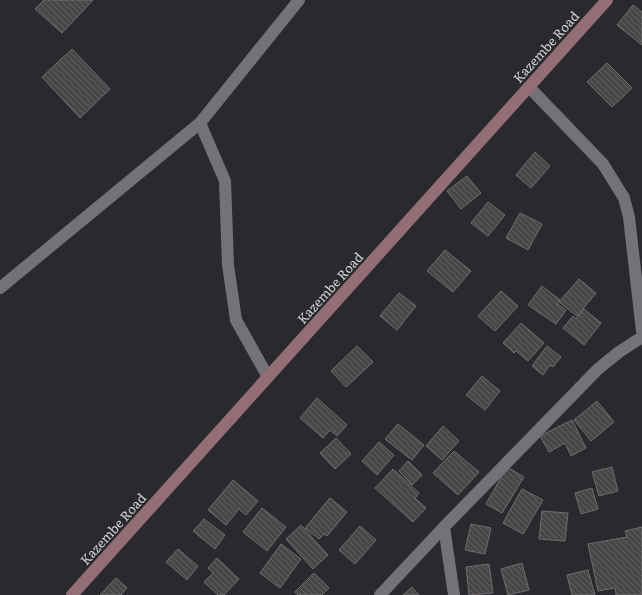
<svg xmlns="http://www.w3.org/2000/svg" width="642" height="595" font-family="Literata,serif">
<defs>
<pattern id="building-back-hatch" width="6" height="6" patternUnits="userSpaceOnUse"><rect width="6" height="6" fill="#494648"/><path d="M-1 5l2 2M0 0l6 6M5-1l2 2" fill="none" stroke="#626062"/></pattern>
</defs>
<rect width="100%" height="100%" fill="#2a2a2e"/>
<g fill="url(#building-back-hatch)" stroke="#706c6f">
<path d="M44,0H93L62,33L35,9Z"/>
<path d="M633,5L642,12V45L617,25Z"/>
<path d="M72,49L110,89L80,118L42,77Z"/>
<path d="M607,63L632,88L612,107L587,82Z"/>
<path d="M535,152L550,166L531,188L516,175Z"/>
<path d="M467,176L481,193L461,209L447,191Z"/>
<path d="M488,202L505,215L488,236L471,223Z"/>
<path d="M520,213L542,224L528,250L506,238Z"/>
<path d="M445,250L471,271L453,292L427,271Z"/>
<path d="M579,279L596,293L577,316L559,302Z"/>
<path d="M542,286L560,300L557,304L566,310L556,324L528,305Z"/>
<path d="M501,291L518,306L495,331L478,316Z"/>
<path d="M399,293L416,306L397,330L380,316Z"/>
<path d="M584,309L601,323L584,345L563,328L573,316L576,319Z"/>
<path d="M521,323L544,343L528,361L516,351L514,353L503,343Z"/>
<path d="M357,346L373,362L346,387L331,371Z"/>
<path d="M547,346L561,357L553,367L550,365L543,375L532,366Z"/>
<path d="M482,376L500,391L485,410L466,395Z"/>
<path d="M317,398L347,425L337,436L330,430L323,438L300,418Z"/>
<path d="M597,401L614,422L591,441L574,420Z"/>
<path d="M572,420L586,448L571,456L565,443L549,452L540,436Z"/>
<path d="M398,424L424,445L412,460L385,439Z"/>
<path d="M443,426L459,441L442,460L426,446Z"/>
<path d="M336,438L351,454L335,469L320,453Z"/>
<path d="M379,442L394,455L377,475L362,461Z"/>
<path d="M454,451L479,472L458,495L433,473Z"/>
<path d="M408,461L422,475L412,485L399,471Z"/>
<path d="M507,467L524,477L502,513L486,504Z"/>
<path d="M612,467L618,491L599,496L592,472Z"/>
<path d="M393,469L419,493L415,498L426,508L413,522L375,488Z"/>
<path d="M233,480L258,501L246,515L239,509L226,525L208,510Z"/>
<path d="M592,488L598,509L581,514L575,493Z"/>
<path d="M522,489L543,500L523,534L503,523Z"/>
<path d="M330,498L347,512L327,536L324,534L319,539L305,528Z"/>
<path d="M262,508L286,527L267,551L243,532Z"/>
<path d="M542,511L568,513L565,541L539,539Z"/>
<path d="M204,519L225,535L215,549L193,531Z"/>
<path d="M471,524L491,528L485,554L465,550Z"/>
<path d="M301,525L328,555L313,569L286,539Z"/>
<path d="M360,526L376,540L355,564L339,550Z"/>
<path d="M642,527V595H616L615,588L598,591L588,544L627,537L625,531Z"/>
<path d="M281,544L301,559L280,588L260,573Z"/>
<path d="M178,549L198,566L187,580L166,562Z"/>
<path d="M217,558L239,579L224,595H218L204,582L213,573L208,568Z"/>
<path d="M522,563L529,590L508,595L501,569Z"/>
<path d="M489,564L493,593L469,595L466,567Z"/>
<path d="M588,570L595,595H572L567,575Z"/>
<path d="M314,573L329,588L322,595H298L295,592Z"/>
<path d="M116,578L127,588L121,595H100Z"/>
<path d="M412,587L419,595H403Z"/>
</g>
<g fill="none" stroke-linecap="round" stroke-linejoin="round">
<g stroke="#737377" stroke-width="12">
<path d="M529,87L603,164L624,198L629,217L642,331"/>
<path d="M200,123L225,181L228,265L236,320L268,377"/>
<path d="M0,288L200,123L299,0"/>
<path d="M380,595L444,527"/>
<path d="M454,595L444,527L598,369L619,352L642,337"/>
</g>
<path stroke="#946e76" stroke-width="12" d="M72,595L607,0"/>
</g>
<g text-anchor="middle" stroke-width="4" stroke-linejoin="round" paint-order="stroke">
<g font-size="13" fill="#d3d3d5" stroke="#2a2a2e">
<text transform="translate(546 47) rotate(-48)" y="5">Kazembe Road</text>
<text transform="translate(330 288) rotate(-48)" y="5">Kazembe Road</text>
<text transform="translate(113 529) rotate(-48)" y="5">Kazembe Road</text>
</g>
</g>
</svg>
